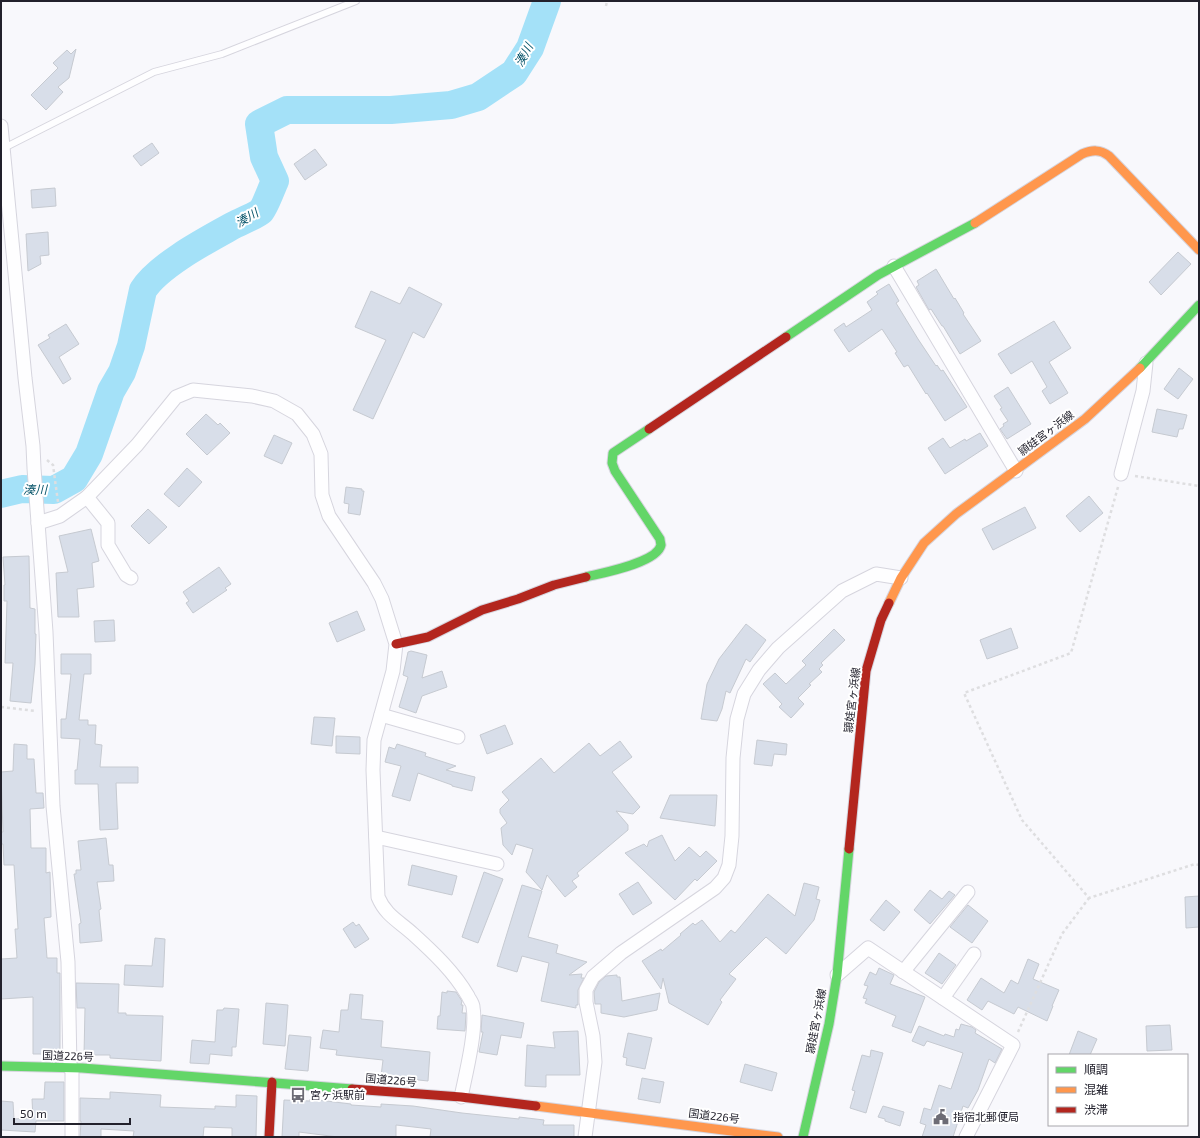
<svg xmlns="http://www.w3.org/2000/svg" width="1200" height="1138" font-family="'Exo 2','Noto Sans JP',sans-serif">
<rect width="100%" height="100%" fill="#f8f8fc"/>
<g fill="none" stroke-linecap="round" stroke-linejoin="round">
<path stroke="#a4e1f8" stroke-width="28" d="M1,494L22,489L54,490L74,479L89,454L111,391L122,372L131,346L143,290C159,265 207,240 234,225C240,222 257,215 261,211C265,207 272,187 275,181L264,157L259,124L287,110H391L451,105L478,97L514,73L530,48L547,1"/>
</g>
<g fill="#d8dee9" stroke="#c6cad1">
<path d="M76,49L69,78L58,87L63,92L46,110L31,95L58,68L53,63L67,50L71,54Z"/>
<path d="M152,143L159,153L141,166L133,156Z"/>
<path d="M315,149L327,165L305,180L294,164Z"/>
<path d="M55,188L56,206L32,208L31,190Z"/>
<path d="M48,232L49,255L40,256L41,264L28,271L26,234Z"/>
<path d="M1178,252L1191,264L1161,295L1149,282Z"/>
<path d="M936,269L954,299L955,298L964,313L963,314L981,341L960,354L943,326H942L931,309L929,310L916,287L919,285L917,281Z"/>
<path d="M889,284L899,301L896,303L918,339L936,366L937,365L941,371L943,370L967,407L945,421L927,393L926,394L908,365L904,367L895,353L897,352L882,329L849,352L834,330L844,323L846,327L872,310L867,302L878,294L876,292Z"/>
<path d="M409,287L442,304L424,338L413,332L373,419L353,410L386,340L355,327L371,291L400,304Z"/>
<path d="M1054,321L1071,348L1049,362L1068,393L1050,404L1042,391L1047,387L1032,361L1011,374L998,354Z"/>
<path d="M66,324L79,344L59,357L71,379L63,384L38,345L50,338L48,335Z"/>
<path d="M1179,368L1193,379L1178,399L1164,389Z"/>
<path d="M1008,387L1031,424L1007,439L1000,429L1004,426L1003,424L1008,421L1000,409L1002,408L994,396Z"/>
<path d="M1157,409L1187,415L1183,429H1179L1177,437L1152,432Z"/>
<path d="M206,414L218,425L220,423L230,433L207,455L186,434Z"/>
<path d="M980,433L988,446L945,474L928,448L943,438L950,448L965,439L966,441Z"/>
<path d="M274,435L292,443L282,464L264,456Z"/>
<path d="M187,468L202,482L179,507L164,494Z"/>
<path d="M346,487L362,489V491H364L360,515L348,513L349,504L344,503Z"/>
<path d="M1089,496L1103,513L1080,532L1066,516Z"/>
<path d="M1025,507L1036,528L993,550L982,529Z"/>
<path d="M148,509L167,527L149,544L131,526Z"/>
<path d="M91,529L99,561L92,563L94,587L77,589L79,617H58L56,573L68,572L59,536Z"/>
<path d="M29,556L30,608L35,609V634H36L35,664L31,703L10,701L13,663H5L7,601H4V585H5L3,557Z"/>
<path d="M219,567L231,584L225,588L227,590L193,613L186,603L189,601L183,592Z"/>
<path d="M357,611L365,630L337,642L329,623Z"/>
<path d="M114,620L115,641L95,642L94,621Z"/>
<path d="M746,624L766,640L750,662L746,659L730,693L726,691L722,709L717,721L701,719L707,684L719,659Z"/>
<path d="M1011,628L1018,648L987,659L980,640Z"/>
<path d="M834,629L845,640L821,663L823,665L819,669L822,672L809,684L811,685L798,698L804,704L791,718L779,707L782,704L763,684L775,673L786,684L806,665L802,661Z"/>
<path d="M411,651L427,655L422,678L442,671L447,687L422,696L416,713L399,707L408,677L403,675L408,652Z"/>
<path d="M61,654H91V674H84L79,720H88V725H96L95,744L102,745L100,767H138V783H116L118,829L100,830L98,784H75V770H77L80,739L61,738V719H66L71,674H61Z"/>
<path d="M314,717L335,718L332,746L311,744Z"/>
<path d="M505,725L513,744L487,754L480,735Z"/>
<path d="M336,736L360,737V754L336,753Z"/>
<path d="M757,740L787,744L786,755L774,754L772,766L754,764Z"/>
<path d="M620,741L632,757L612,772L640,807L633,814L616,811L628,825V830L577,873L579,876L572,881L577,887L565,897L547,875L542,890L526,872L533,849L516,844L512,855L503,845L501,828L507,823L500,813V809L509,800L502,792L541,758L554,773L589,743L600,756Z"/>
<path d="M14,744L27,745V759H34L36,793H43L44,808L30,809L31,848H46V873L50,872L51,917L44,918L47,958H57V973H60V1054H33V997L1,999V959L17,958L15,929H18L14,865H4L3,844H1V832H3L1,772L13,771Z"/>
<path d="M397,744L426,753L425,756L456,766L446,770L475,777L472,791L452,786V785L418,773L410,801L392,796L401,766L385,762L389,747L395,749Z"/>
<path d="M670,795H717L715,826L660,818Z"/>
<path d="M662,835L675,861L689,847L700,857L706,851L717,861L697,881L695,879L675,900L625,853L644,844L647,847L649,841Z"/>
<path d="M106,838L109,865H113L114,881L97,882L101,909L99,910L102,941L80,943L79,924L81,923L74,874H76V870H81L78,841Z"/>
<path d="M412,865L457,876L452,895L408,885Z"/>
<path d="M484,872L503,879L478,943L462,937Z"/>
<path d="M638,882L652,903L633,915L619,894Z"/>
<path d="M804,883L819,887L816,899L820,900L814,920L786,954L766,937L729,974L736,979L720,1000L722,1002L708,1025L669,1003L663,978L661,989L642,961L661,949L662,951L681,935L680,934L693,923L695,925L702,920L720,942L731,930L735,933L768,894L795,916Z"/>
<path d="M522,885L542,891L528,937L558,945L556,953L587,962L569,975L582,974L581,978H584L578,990V1005H576V1008L541,1001L549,963L522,956L517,972L497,966Z"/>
<path d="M930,890L942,899L949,891L955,895L930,924L914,910Z"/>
<path d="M1199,896V927L1186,928L1185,897Z"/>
<path d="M886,900L900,912L884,931L870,920Z"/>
<path d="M968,905L988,921L972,943L950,927Z"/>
<path d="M353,922L356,926L359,924L369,939L355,948L343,929Z"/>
<path d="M155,938L165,939L163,987L124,985L125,965L152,966Z"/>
<path d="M939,953L956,965L942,984L925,973Z"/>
<path d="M1028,959L1039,964L1033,979L1059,990L1052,1006H1053L1047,1021L1018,1007L1014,1014L988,1001L982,1010L967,1000L981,978L1004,993L1011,980L1018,984Z"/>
<path d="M879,968L894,975L890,984L925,997L911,1033L892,1026L896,1016L865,1003L867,999L863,998L868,986L864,985L870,972L876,975Z"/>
<path d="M617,975V977H620L622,1001L660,993L657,1010L624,1017L601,1013V1004H595L594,992L599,982L606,976Z"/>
<path d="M76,983L119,984L118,1013H126V1015L163,1016L161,1061L110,1058V1055H84L85,1008H77Z"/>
<path d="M447,991L456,992L462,1001L461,1005H463L462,1013H466L465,1031L437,1029L438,1016H440L442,992L447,993Z"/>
<path d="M350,994L363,995L361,1019L383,1021L381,1047L430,1052L428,1081L381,1076L383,1060L336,1055L337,1050L320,1048L323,1030L339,1032L341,1010H348Z"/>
<path d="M266,1003L288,1005L285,1046L263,1044Z"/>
<path d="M224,1008L239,1009L236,1047H232V1056L210,1054L209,1064L190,1063L192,1040L215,1042L217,1010H223Z"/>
<path d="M482,1015L524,1023L521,1038L501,1035L497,1055L479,1052L483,1032H481Z"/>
<path d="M961,1024L972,1027L976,1030L975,1033L1002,1049L995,1063L989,1059L978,1090L968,1108L963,1106L953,1137H922L926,1125L920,1123L924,1108L931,1110L939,1085L951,1089L963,1053L927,1041L924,1046L912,1041L919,1026L944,1036L945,1034L954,1037L956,1029L959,1030Z"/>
<path d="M1170,1025L1172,1050L1147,1051L1146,1026Z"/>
<path d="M578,1031L580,1075H546V1087L525,1086L527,1045L555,1048L553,1032Z"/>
<path d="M1078,1031L1097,1039L1090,1055H1069Z"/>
<path d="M628,1033L652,1038L645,1069L626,1065L627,1058L623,1057Z"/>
<path d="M289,1035L311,1037L308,1071L285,1069Z"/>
<path d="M871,1050L883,1053L866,1113L850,1108L855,1091L852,1090L862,1055L870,1057Z"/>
<path d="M745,1064L777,1073L772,1091L740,1082Z"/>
<path d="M642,1078L664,1082L660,1103L638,1099Z"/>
<path d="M45,1082H64V1121H36L35,1132L1,1130V1101L13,1102L14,1119L33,1118L32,1099H44Z"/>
<path d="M110,1092L161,1095L160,1107L215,1109V1106L236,1107V1095L257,1096L256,1137H232V1128L204,1127L203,1137H133L134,1131L101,1129V1137H80L81,1121H80V1098L110,1099Z"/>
<path d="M310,1099L351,1104V1105L381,1107V1104L413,1106L462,1113L519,1119V1117L544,1120L543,1125H574V1137H430L431,1129L396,1125V1137H338L299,1132V1137H282L284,1100L310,1101Z"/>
<path d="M883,1106L904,1112L900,1126L885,1121V1119L878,1117Z"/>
</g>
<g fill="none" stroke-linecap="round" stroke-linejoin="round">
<defs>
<path id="lane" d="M4,148L154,72L222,54L356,1"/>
<g id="street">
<path d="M1,126L25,378L33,446L34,468L46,632L53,806L68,962L70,1068"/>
<path d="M894,266L1016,471"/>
<path d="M1121,474L1143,391L1146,363"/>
<path d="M87,497L108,523V545L126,575L131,578"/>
<path d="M38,523L60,516L87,497L137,445L176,397L193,390L252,396L274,401L297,414L313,434L321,454L322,495L329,516L374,583L382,599L396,644L393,671L374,740L373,770L378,897C386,916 399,921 413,934C434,953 454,972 468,996C469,999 473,1003 473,1007C477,1030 466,1073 461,1097"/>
<path d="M381,715L458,737"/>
<path d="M376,837L497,864"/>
<path d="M903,972L968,892"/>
<path d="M837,975L868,948L1013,1045L966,1137"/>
<path d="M943,998L974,954"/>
<path d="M72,1137V1068"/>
<path d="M585,1137L595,1062L593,1036L586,1002V990L593,977L621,953L715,888L724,878L729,865L732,836L733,758L737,719L744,694L759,670L778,648L842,591L876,574L901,578"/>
</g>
<g id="fast">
<path d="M786,337L878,275L975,223"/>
<path d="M1140,368L1199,305"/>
<path d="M586,577C602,573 657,563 661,545C661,545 660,540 660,539L615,471L612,463L613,453L649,429"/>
<path d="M1,1066L82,1068L352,1089"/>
<path d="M803,1137L829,1024L837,975L849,849"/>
</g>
<g id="slow">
<path d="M975,223L1082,154C1092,150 1100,149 1109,156L1199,250"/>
<path d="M889,603L901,578L924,543L956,514L1085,419L1140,368"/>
<path d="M536,1106L778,1137"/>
</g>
<g id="jam">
<path d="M649,429L786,337"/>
<path d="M396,644L428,637L482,610L518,599L554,585L586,577"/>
<path d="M849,849L866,671L881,620L889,603"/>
<path d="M352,1089L461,1097L536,1106"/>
<path d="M269,1137L272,1082"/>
</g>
</defs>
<use href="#lane" stroke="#d6d5de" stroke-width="8"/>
<use href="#street" stroke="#d6d5de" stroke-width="15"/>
<use href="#fast" stroke="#d6d5de" stroke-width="11"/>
<use href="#slow" stroke="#d6d5de" stroke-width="11"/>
<use href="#jam" stroke="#d6d5de" stroke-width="11"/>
<g stroke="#dedee0" stroke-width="2.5" stroke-dasharray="3 3" stroke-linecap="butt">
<path d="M606,6L607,1"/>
<path d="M47,460L53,465L58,502"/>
<path d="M1135,476L1199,486"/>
<path d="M1118,487L1071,653L964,693L1022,820L1089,898L1195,864L1199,865"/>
<path d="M1,707L36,711"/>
<path d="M1018,1032L1062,934L1089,898"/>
</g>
<use href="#lane" stroke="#fefeff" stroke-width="6"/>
<use href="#street" stroke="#fefeff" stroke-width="13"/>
<use href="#fast" stroke="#63d668" stroke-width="9"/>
<use href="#slow" stroke="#ff974d" stroke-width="9"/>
<use href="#jam" stroke="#b3261e" stroke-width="9"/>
</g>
<defs>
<symbol id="bus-bare" viewBox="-9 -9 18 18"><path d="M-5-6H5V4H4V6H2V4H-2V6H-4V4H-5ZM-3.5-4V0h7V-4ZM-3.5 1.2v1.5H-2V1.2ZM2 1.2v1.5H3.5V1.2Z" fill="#6d6c75" stroke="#fff" stroke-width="2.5" paint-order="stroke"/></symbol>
<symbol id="civic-bare" viewBox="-9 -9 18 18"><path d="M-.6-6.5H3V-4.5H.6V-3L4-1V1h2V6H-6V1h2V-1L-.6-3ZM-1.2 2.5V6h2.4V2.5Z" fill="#6d6c75" stroke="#fff" stroke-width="2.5" paint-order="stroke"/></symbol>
</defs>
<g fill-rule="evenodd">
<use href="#bus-bare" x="287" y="1084" width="22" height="22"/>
<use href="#civic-bare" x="930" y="1106" width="22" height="22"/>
</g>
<g text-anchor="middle" stroke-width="4" stroke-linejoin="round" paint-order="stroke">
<g font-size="11" fill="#22212c" stroke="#fff">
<text transform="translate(1046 433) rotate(-37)" y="4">頴娃宮ヶ浜線</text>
<text transform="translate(852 700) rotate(-83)" y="4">頴娃宮ヶ浜線</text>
<text transform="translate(816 1021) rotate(-79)" y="4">頴娃宮ヶ浜線</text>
<text transform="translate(68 1056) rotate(2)" y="4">国道226号</text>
<text transform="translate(391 1080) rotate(5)" y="4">国道226号</text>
<text transform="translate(714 1116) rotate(7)" y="4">国道226号</text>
</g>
<g font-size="11" fill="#22212c" stroke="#fff" text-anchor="start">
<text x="310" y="1099">宮ヶ浜駅前</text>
<text x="953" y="1121">指宿北郵便局</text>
</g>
<g font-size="12" font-style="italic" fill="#065369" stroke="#fff">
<text transform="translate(524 55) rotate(-61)" y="4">湊川</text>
<text transform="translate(247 218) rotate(-31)" y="4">湊川</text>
<text x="35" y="494">湊川</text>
</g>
</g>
<rect width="1200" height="1138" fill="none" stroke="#22212c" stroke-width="4"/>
<rect x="1048" y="1054" width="140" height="72" fill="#ffffff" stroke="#a7a6ab"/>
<rect x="1056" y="1067" width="20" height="6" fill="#63d668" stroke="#a7a6ab"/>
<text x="1084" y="1074" font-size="12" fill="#22212c">順調</text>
<rect x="1056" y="1087" width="20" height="6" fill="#ff974d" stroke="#a7a6ab"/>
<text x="1084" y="1094" font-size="12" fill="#22212c">混雑</text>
<rect x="1056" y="1107" width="20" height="6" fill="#b3261e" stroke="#a7a6ab"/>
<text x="1084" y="1114" font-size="12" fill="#22212c">渋滞</text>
<path d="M14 1118v6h116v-6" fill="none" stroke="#22212c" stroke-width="2"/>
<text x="20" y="1118" font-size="12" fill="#22212c" stroke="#ffffff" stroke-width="3" paint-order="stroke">50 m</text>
</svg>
